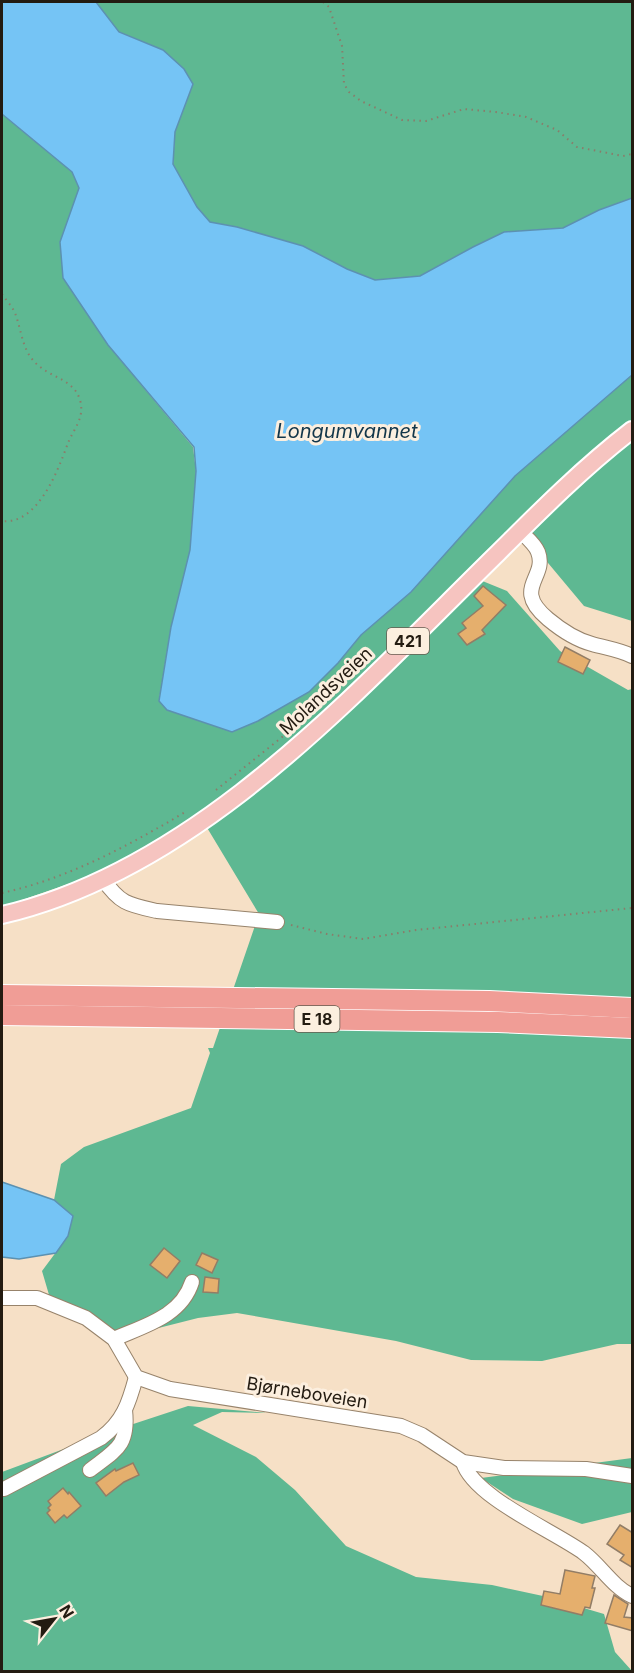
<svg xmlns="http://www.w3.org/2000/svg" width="634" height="1673" font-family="Inter,sans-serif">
<rect width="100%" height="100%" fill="#f6e0c6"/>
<g fill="#5eb892">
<path d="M96,2H632V198L599,210L563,228L504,232L473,247L420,276L375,280L347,269L303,246L237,227L210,222L197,207L173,164L175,132L193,84L163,50L119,32Z"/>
<path d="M2,114L72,172L79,188L72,211L108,345L193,447L196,471L190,550L171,627L159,700L309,692L338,663L361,635L411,592L515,476L632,375V621L584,606L533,545L505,532L488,567L480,580L507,591L560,651L628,690L632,689V1344H617L542,1361L471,1360L396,1341L237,1313L198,1318L123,1337L52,1305L42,1271L68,1236L73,1216L54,1200L61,1164L84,1147L191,1108L210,1053L208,1048H213L259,914L203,821L103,872L22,900L12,910L2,911Z"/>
<path d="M188,1406L267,1413L222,1412L193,1425L256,1457L295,1490L346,1546L416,1577L492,1585L543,1596L604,1614L615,1652L632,1671H2V1472L112,1431Z"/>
<path d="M632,1458V1512L582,1524L513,1499L481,1478Z"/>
</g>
<g fill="#75c4f5" stroke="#5c91b1" stroke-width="1.5">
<path d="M2,2H96L119,32L163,50L184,69L193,84L175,132L173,164L197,207L210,222L237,227L303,246L347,269L375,280L420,276L473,247L504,232L563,228L599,210L632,198V375L515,476L411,592L361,635L338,663L309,692L258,721L232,732L167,710L159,701L171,627L190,550L196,471L194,447L108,345L63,278L60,242L79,188L72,172L2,114Z"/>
<path d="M2,1182L54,1200L73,1216L68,1236L56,1253L19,1259L2,1257Z"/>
</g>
<g fill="#e5af6d" stroke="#927d66" stroke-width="1.5">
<path d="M483,586L506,605L482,630L485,634L467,645L458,634L466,628L462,623L483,606L474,596Z"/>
<path d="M565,647L590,660L583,674L558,662Z"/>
<path d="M164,1248L180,1261L167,1278L150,1265Z"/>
<path d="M202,1253L218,1260L212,1273L196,1265Z"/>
<path d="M205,1277L219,1279L218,1293L203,1292Z"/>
<path d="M133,1463L139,1475L124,1482L106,1496L96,1483L115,1469L116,1471Z"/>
<path d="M63,1488L68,1494L69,1492L81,1506L67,1518L64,1515L55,1523L47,1513L50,1510L48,1508L51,1505L48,1501Z"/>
<path d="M620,1525L633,1533V1568L620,1560L624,1555L607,1544Z"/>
<path d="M565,1570L595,1576L592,1588H595L590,1608L585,1607L582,1615L541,1605L544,1591L560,1594Z"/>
<path d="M614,1595L628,1604L624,1617L633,1618V1631L605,1623Z"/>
</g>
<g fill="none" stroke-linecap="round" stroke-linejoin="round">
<defs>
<g id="minor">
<path d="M520,531C526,537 535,544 538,552C548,578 511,588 548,619C560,629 577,640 592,644C606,648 620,650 632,656"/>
<path d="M103,879C120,904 129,905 157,911L277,922"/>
<path d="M2,1298H37L86,1318L114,1339L136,1377L170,1389L401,1426L422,1435L463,1462L504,1468L586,1469L632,1476"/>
<path d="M114,1339C143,1326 181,1317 192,1282"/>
<path d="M463,1462C473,1497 554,1531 584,1553C601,1566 613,1587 632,1596"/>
<path d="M90,1470C116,1450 129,1446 125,1410"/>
<path d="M4,1489L101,1438C123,1422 129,1403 136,1377"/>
</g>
<path id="major" d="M2,915C200,869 358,690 498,553C541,510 584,467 632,430"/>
<g id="highway">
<path d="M2,995L489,1001L632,1008"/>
<path d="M2,1015L498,1022L632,1028"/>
</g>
</defs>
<use href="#minor" stroke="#97836b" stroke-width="16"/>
<use href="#major" stroke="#fff" stroke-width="20"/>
<use href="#highway" stroke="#fff" stroke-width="22"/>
<g stroke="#8a7c6a" stroke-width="2" stroke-dasharray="1.5 4.5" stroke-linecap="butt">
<path d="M323,2L329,7L342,46L344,84L349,92L361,101L402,120L426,121L464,109L496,112L526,117L557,130L577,147L623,156L632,154"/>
<path d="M2,294C6,300 12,306 15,313C22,331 22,353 39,366C53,378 74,380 80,400C85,418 74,428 68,443C58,470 38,525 2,521"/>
<path d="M216,790L286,734"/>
<path d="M2,893C69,878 128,846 187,811"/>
<path d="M291,925L327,934L363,939L416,930L632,908"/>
</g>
<use href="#minor" stroke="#fff" stroke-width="14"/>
<use href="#major" stroke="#f6c4c0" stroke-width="16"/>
<use href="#highway" stroke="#f09d96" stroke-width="20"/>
</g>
<g text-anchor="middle" stroke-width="6" stroke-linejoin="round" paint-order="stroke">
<g fill="#fcefdf" stroke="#645b4f" stroke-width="1.5">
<rect x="387" y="628" width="42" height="26" rx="4.5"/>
<rect x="294.5" y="1006" width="45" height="26" rx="4.5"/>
</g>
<g font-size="16" font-weight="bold" fill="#231b11">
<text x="408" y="647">421</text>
<text x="317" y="1025">E 18</text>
</g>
<g font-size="18" fill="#231b11" stroke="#fcefdf">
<text transform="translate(326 691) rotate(-43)" y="6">Molandsveien</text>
<text transform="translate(307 1393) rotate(9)" y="6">Bjørneboveien</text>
</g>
<g font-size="20" font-style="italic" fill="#12364a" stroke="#fcefdf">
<text x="347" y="438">Longumvannet</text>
</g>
</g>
<rect width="634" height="1673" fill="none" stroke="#231b11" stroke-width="6"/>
<g transform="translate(54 1619) rotate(59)" stroke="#fcefdf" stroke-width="4.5" paint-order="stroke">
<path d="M0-4.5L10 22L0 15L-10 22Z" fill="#231b11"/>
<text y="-9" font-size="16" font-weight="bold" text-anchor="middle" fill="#231b11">N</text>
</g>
</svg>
